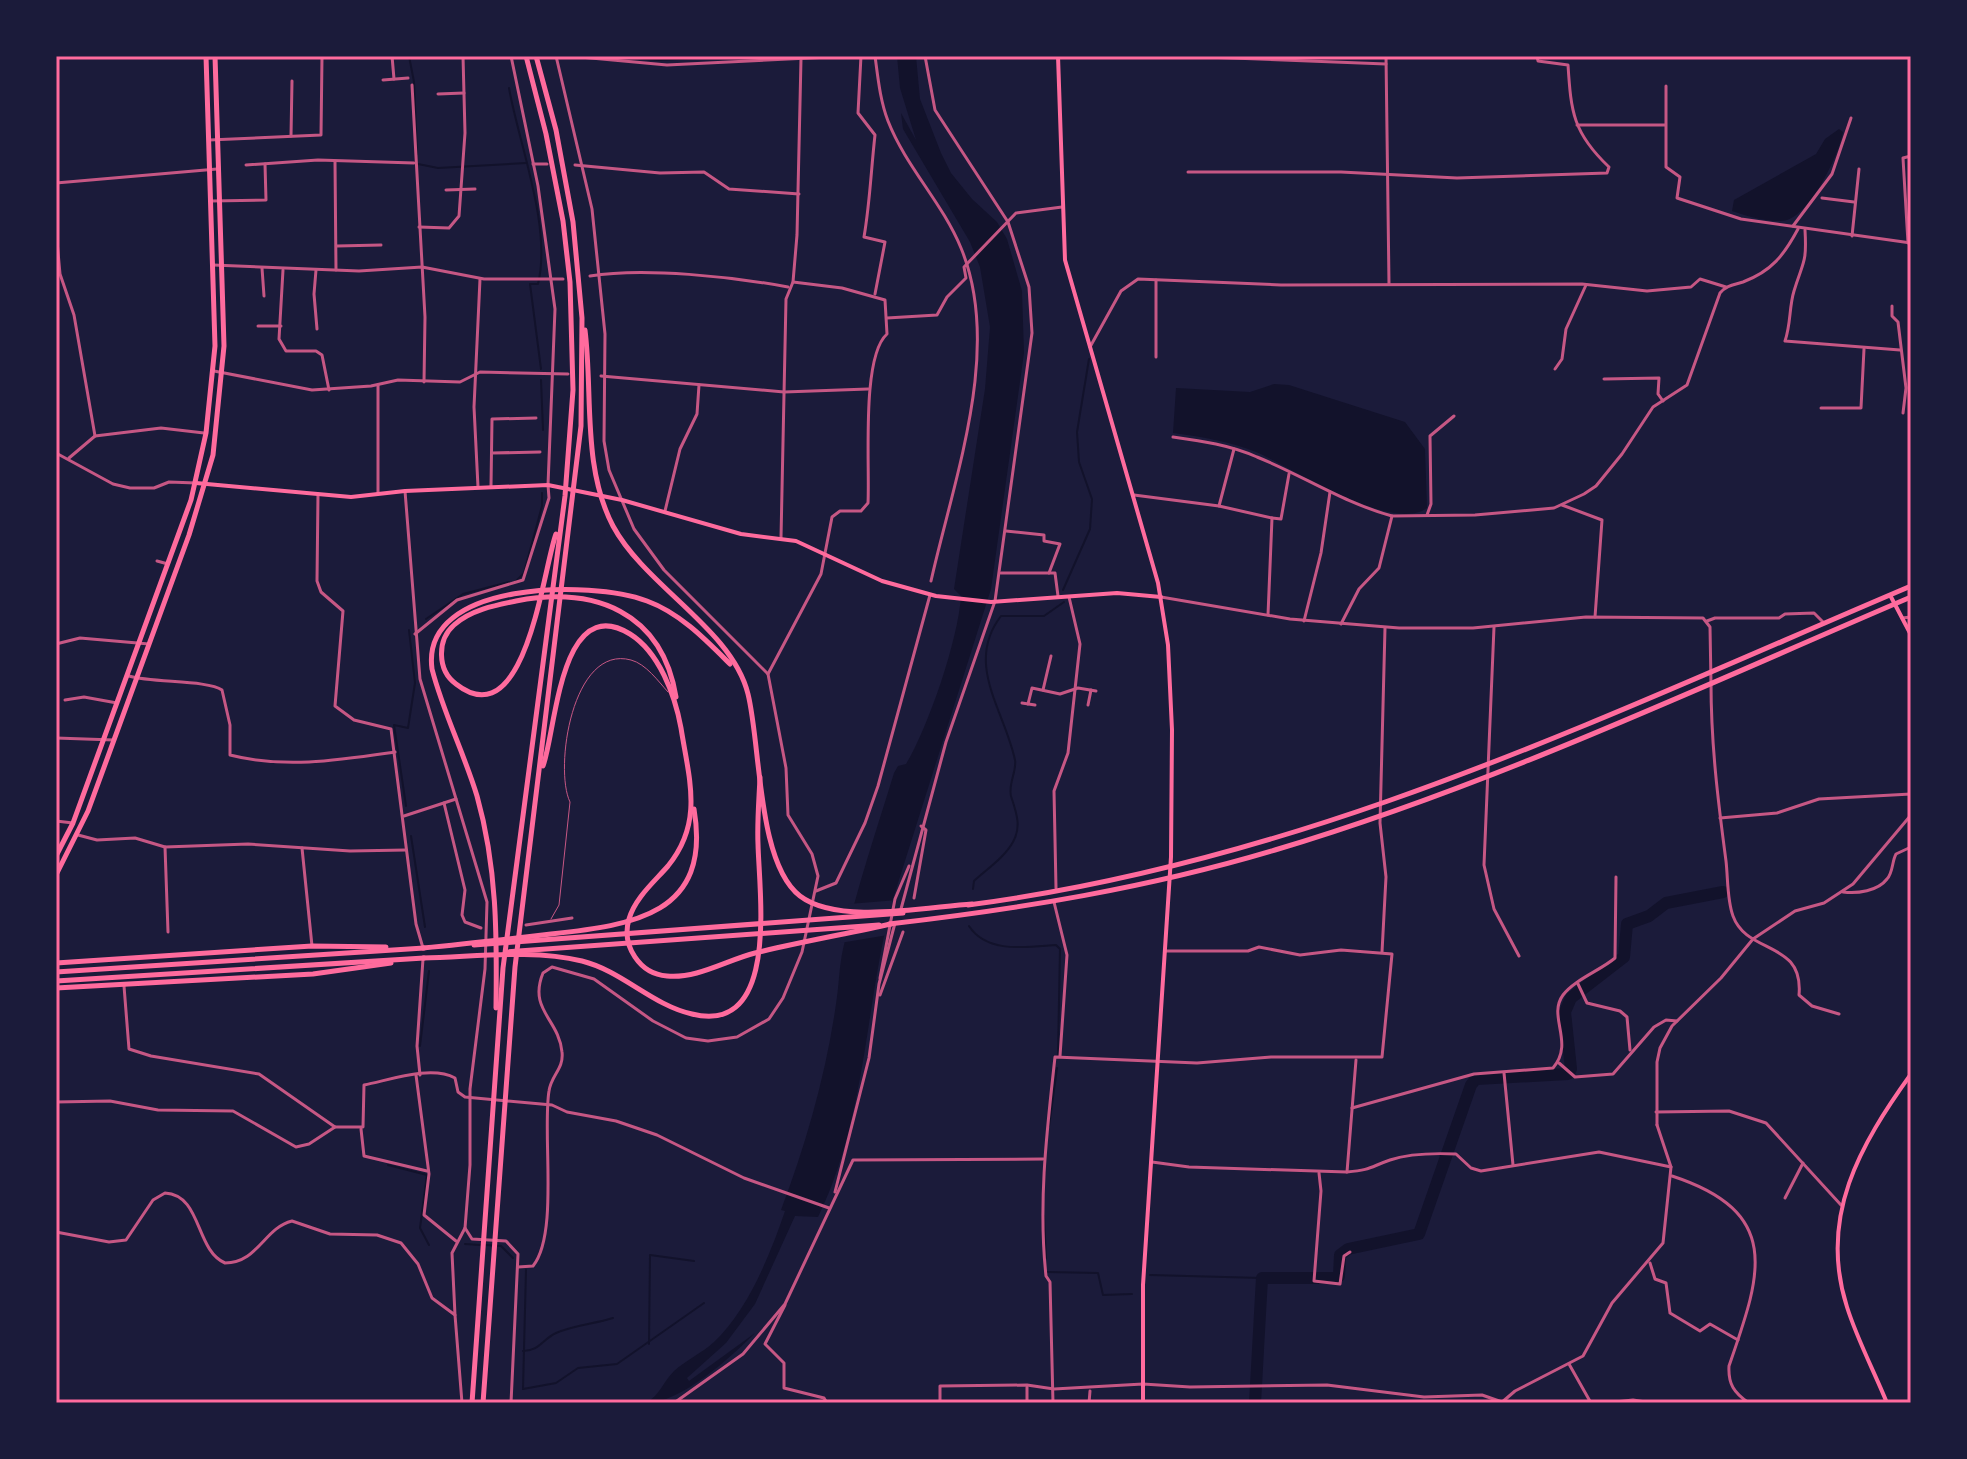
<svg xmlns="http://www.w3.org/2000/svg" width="1967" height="1459" font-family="'Sofia Sans Condensed',sans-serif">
<rect width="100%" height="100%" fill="#1b1b3a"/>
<g fill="#12122b">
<path d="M897,56H916L920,99L941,153L951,173L972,199L997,222L1007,239L1022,291L1024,353L991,589L892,902C865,1005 866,1120 818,1217L795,1216L755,1304L726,1343L687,1378L689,1381L755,1333C730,1358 681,1403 646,1403C660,1395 663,1382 674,1371C686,1360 702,1353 714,1342C748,1310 770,1255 785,1211L781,1210C806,1144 826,1074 836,1004C839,986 839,967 843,949C856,890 876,832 894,773L898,766L906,764C929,725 958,640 961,596L954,589L985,389L990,327L980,267L970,242L903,129L901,113L916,140L900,88Z"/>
<path d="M1839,129L1843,132C1839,155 1811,213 1787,220C1773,224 1746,216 1732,211L1734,200L1816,154L1825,139Z"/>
<path d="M1274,384L1289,385L1405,422L1425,449L1427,508C1391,534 1292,467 1256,452C1229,441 1201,437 1173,433L1176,388L1250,392Z"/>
</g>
<path fill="#1b1b3a" d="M897,900L888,935L840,943L849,904Z"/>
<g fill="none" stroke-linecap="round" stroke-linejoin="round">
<g stroke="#12122b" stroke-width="2">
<path d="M409,56L414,82L417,154"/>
<path d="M611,56L658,60L737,56"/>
<path d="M509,88C519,145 552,227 538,284H530L541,369"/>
<path d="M418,164L438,168L526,163"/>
<path d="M541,380L543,430"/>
<path d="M516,581L524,573L542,506V493"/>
<path d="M1063,590L1090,529L1092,499L1079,462L1077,432L1089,359"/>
<path d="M426,619L463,594L509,582"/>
<path d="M406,806L394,725L408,728L415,683L409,630"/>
<path d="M411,836L425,927"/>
<path d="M973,889L974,881C987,869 1004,858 1013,842C1022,826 1016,812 1011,796C1008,784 1017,771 1015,760C1005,711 964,664 1001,616H1044L1064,602"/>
<path d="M969,926C987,954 1027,947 1056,945L1060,949L1058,1054"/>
<path d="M420,1046L429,971"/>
<path d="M1049,1126L1057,1068"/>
<path d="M388,1165L427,1175L420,1228L429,1245"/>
<path d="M1044,1216L1046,1258"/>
<path d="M465,1244L480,1245"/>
<path d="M486,1245L501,1246L513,1258"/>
<path d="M1047,1272L1098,1273L1103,1295L1132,1294"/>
<path d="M1150,1275L1262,1278"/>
<path d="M649,1344L650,1255L694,1261"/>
<path d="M523,1351C539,1351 543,1339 556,1333C574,1325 594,1324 613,1318"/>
<path d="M523,1389L556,1383L578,1368L617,1364L704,1303"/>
<path d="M523,1389L526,1270"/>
</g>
<path stroke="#12122b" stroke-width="12" d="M1255,1403L1262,1278H1334L1339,1276L1340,1255L1348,1249L1419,1234L1471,1085L1476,1079L1568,1074L1571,1069L1565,1012L1571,998L1624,957L1627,924L1649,916L1666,903L1723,892"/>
<path stroke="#c65784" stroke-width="1" d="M551,919L559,905L570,802C554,769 572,644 631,660C646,664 658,681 668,692"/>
<g stroke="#c65784" stroke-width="3">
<path d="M268,56H335"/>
<path d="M392,56L394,79"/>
<path d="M569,56L667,65L851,56"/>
<path d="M861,56L858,113L875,135C871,170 870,202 864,237L885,242L875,294"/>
<path d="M875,56C878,78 880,100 888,121C906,167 942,202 961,248C1003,349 954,478 931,581"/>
<path d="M961,56H1178L1386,64"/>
<path d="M1386,56L1389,284"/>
<path d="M207,58L243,56"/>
<path d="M383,80L408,78"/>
<path d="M412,85L425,317L424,382"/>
<path d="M1666,86V167L1680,177L1677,198L1741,219L1911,243"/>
<path d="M438,94L464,93"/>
<path d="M1577,125H1665"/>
<path d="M291,136L292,81"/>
<path d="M209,140L321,135L322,57"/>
<path d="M335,162L336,270"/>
<path d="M533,164H547"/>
<path d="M246,165L318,160L414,163"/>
<path d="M575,165L660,173L704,172L729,189L799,194"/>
<path d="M1188,172H1341L1457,178L1607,173L1609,167C1573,133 1571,112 1568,65L1538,61L1537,56"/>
<path d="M56,183L217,169"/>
<path d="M446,190L475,189"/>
<path d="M1822,198L1854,202"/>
<path d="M211,201L266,200L265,164"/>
<path d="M56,206V242"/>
<path d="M1793,226L1832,174L1851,118"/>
<path d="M419,227L449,228L459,216L465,133L463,56"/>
<path d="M1805,230C1807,264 1803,261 1794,291C1789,307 1791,324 1785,341L1900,350"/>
<path d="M1852,236L1859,169"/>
<path d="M57,241L60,274L74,315L95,436"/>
<path d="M1908,243L1903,158L1911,156"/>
<path d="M337,246L381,245"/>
<path d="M213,265L359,271L422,267L484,279H563"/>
<path d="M262,268L264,296"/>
<path d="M283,270L279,339L286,351H316L322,355L329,390"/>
<path d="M316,270L314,294L317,329"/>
<path d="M590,276C644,267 734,277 788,287"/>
<path d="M1156,280V357"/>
<path d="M1892,306V316L1898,322L1906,388L1903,413"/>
<path d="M887,318L937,315L947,297L966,278L964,267L1016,213L1062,207"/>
<path d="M258,326H281"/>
<path d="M1090,347L1121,291L1138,279L1281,285L1582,284L1647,291L1691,287L1700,279L1726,287"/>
<path d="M1555,369L1562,359L1566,329L1586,285"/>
<path d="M214,371L312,390L371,386L398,380L460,382L480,372L568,374"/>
<path d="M601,376L784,392L868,389"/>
<path d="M1604,379L1659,378L1658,394L1663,401"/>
<path d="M378,385V493"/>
<path d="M1821,408H1861L1864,349"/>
<path d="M1173,437C1202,441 1230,445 1257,457C1302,475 1344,503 1392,516"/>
<path d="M56,453L113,484L130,488H154L169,482L196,483"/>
<path d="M492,453L540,452"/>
<path d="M69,458L95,436L161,428L204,433"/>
<path d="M491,486L492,419L536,418"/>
<path d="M478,487L474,407L480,279"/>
<path d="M318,494L317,581L321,592L343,611L335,706L354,720L391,729L416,924L423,948"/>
<path d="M1134,495L1219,506L1272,518L1268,615"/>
<path d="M1562,505L1602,520L1595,617"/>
<path d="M1219,506L1234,449"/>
<path d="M665,511L680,449L697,414L699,385"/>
<path d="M1427,515L1431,504L1430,436L1454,416"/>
<path d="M1272,518L1281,519L1289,474"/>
<path d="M1006,531L1044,535V541L1060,544L1049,573"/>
<path d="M781,538L786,299L793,282L797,235L801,59"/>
<path d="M157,561L168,564"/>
<path d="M1001,573H1055L1058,596"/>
<path d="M1902,618L1911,617"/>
<path d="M1304,621L1321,553L1330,492"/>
<path d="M1707,621L1715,618H1779L1785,614L1814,613L1824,623"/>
<path d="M1341,624L1359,589L1379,568L1392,516L1475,515L1554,508L1584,494L1596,486L1622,454L1653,407L1687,385L1720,293C1727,285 1734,285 1743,282C1772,271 1784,255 1798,229"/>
<path d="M1494,627L1484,865L1494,909L1519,956"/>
<path d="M415,634L457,600L523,580L549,498L548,485"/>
<path d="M56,644L80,638L149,644"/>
<path d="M768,674L821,574L832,517L840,511H861L868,503C870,466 861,357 887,334L885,300L842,288L793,282"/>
<path d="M129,676C152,683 208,680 222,690L230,725V755C285,769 340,760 395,752"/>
<path d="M1711,683C1711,744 1718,801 1726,861C1728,878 1727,900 1733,916C1747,955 1804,940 1799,995L1812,1006L1839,1014"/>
<path d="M1043,690L1051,656"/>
<path d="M65,700L84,697L117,703"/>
<path d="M1022,703L1035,705"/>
<path d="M1028,704L1032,688L1060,694L1078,688L1096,691"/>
<path d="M1088,705L1091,690"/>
<path d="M56,738L114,740"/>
<path d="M444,803L465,890L462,915L465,922L481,928"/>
<path d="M404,816L456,799"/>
<path d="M1720,818L1777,813L1819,799L1911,794"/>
<path d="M56,821L73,823"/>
<path d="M78,835L97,840L135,838L165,847L248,844L350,851L406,850"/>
<path d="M165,847L168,932"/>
<path d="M302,848L312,946"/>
<path d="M1056,888L1054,791L1068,753L1080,644L1069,597"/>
<path d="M816,891L836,883L865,823L878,786L930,595"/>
<path d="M1843,892C1857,894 1878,891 1887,879C1893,873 1892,861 1896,854L1911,847"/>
<path d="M914,898L926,830L921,826"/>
<path d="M1054,902L1067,955L1060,1056"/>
<path d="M901,909L946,742L995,601L1032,333L1029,287L1008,222L935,110L925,56"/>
<path d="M526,925L572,918"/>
<path d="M1382,952L1386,877L1380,823L1385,628"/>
<path d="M880,978L895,899L909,866"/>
<path d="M1578,984L1587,1003L1620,1011L1627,1017L1630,1050"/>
<path d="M124,986L129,1049L151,1056L259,1074L335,1127"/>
<path d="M880,995L903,932"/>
<path d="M1559,1063L1575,1077L1613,1074L1654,1027L1666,1020L1677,1021"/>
<path d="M1504,1073L1513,1165"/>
<path d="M416,1075L429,1174L424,1215L456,1241"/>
<path d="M420,1075L417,1046L423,959"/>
<path d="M56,1102L110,1101L158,1110L233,1111L296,1147L309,1144L335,1127H363L364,1085C390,1080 431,1065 455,1078L458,1092L465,1097L552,1105L567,1112L616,1121L657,1135L744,1178L829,1208"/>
<path d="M1352,1108L1474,1074L1553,1068C1575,1042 1547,1017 1563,995C1574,980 1601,970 1615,958L1616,877"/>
<path d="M1656,1112L1729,1111L1766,1123L1841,1205"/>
<path d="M361,1129L364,1156L427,1171"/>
<path d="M1152,1162L1189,1167L1347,1172C1371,1170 1370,1167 1390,1160C1411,1153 1434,1153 1456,1154L1471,1168L1481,1171L1599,1152L1671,1167"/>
<path d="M1347,1172L1356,1060"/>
<path d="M1319,1173L1321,1191L1314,1281L1340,1284L1344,1256L1350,1252"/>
<path d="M1672,1176C1785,1213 1760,1276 1729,1366C1728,1384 1734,1393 1749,1403"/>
<path d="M835,1192L869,1058L879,984L895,923"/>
<path d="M1785,1198L1803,1163"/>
<path d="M56,1232L109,1242L126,1240L153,1200L165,1193C202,1195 195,1250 225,1263C258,1263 264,1228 292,1221L330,1234L377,1235L401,1243L418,1264L432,1298L455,1315L452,1253L465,1228"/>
<path d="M1650,1263L1655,1279L1666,1283L1670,1313L1700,1331L1710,1324L1738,1340"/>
<path d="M518,1267L533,1266C559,1234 542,1133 549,1091C551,1075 564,1069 562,1052C559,1019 528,1010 543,973L552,967L594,979L653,1021L686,1038L708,1041L737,1037L769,1019L783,998L802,952L818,876L812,854L788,815L786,768L768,674L664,570L634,529L609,470L604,441L605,334L592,209L556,56"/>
<path d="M785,1305L765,1344L784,1363V1388L824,1398L827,1403"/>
<path d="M455,1315L462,1403"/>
<path d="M1569,1364L1591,1403"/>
<path d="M674,1403L743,1354L785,1304L853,1160L1043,1159"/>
<path d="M940,1403V1386L1027,1385L1054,1389L1143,1384L1190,1387L1327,1385L1424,1397L1482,1395L1502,1402"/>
<path d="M1027,1403V1387"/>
<path d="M1053,1403L1050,1282L1046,1276C1038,1202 1047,1130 1055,1057L1197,1063L1271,1057H1382L1392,954L1341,950L1300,955L1259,947L1248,951H1165"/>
<path d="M1089,1403L1090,1391"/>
<path d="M1501,1403L1515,1391L1583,1356L1612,1303L1663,1243L1671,1167L1657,1125"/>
<path d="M1606,1403L1633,1400L1652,1403"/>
</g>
<g stroke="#c65784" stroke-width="3">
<path d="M511,56L538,186L555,309L548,485"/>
<path d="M405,491L420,679L487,902L485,969L470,1089V1165L465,1228L472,1239L506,1241L518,1254L511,1403"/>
<path d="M1161,597L1290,619L1399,628H1473L1586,617L1703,618L1710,627L1711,683"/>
<path d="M1657,1125V1062L1660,1048L1672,1026L1721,978L1753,939L1795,911L1824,903L1853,884L1911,815"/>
</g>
<g stroke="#ff6b9d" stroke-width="4">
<path d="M1058,56L1065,260L1158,583L1168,645L1172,730L1171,857L1143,1285V1403"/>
<path d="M196,483L351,497L405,491L548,485L622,500L741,534L796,541L882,581L936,596L991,602L1117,593L1161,597"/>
<path d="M1890,595L1911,635"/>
<path d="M1887,1403C1874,1371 1857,1339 1847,1307C1818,1217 1860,1145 1911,1074"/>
</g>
<g stroke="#ff6b9d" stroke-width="5">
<path d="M56,856L73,823L191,500L206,433L215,346L206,56"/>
<path d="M56,875L88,811L189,535L213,455L224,346L215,56"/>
<path d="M968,905C1307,861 1600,718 1911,586"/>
<path d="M889,924C1020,909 1148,888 1275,850C1493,785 1702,686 1911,597"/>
<path d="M474,945L903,913"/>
<path d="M506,952L879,925"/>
<path d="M56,963L312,946L386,947"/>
<path d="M56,972L424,948"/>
<path d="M56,981L424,958"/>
<path d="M56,988L313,974L391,963"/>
</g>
<g stroke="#ff6b9d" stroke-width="5">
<path d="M585,330C593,394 582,467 613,526C646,587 732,629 748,694C761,746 757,863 800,896C838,925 926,907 972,904"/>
<path d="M556,534C543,568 526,739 456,684C437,670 437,640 454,625C470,610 496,605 516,601C595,586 662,612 676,697"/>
<path d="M543,766C556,731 560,591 630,634C659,652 675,695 681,728C689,779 704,822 668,866C654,882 635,898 629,919C621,946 640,974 667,976C697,979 727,960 755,953C800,942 846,934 891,924"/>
<path d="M423,948C466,944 509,939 551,934C633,925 712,915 694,809"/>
<path d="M423,958C475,957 532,949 582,961C622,971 652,1005 692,1014C780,1036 759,892 758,844C757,822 759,800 760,777"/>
<path d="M496,1008C497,935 497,867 477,796C464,753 443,712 432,669C420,580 592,580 647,601C680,613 706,640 730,664"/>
<path d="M472,1403L503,968L565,496L573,390L570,282L563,221L546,134L526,56"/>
<path d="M483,1403L515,967L581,426L582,318L573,222L556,130L536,56"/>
</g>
</g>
<rect width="1967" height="1459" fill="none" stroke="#1b1b3a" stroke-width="116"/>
<rect x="58" y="58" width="1851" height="1343" fill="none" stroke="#ff6b9d" stroke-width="3"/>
</svg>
